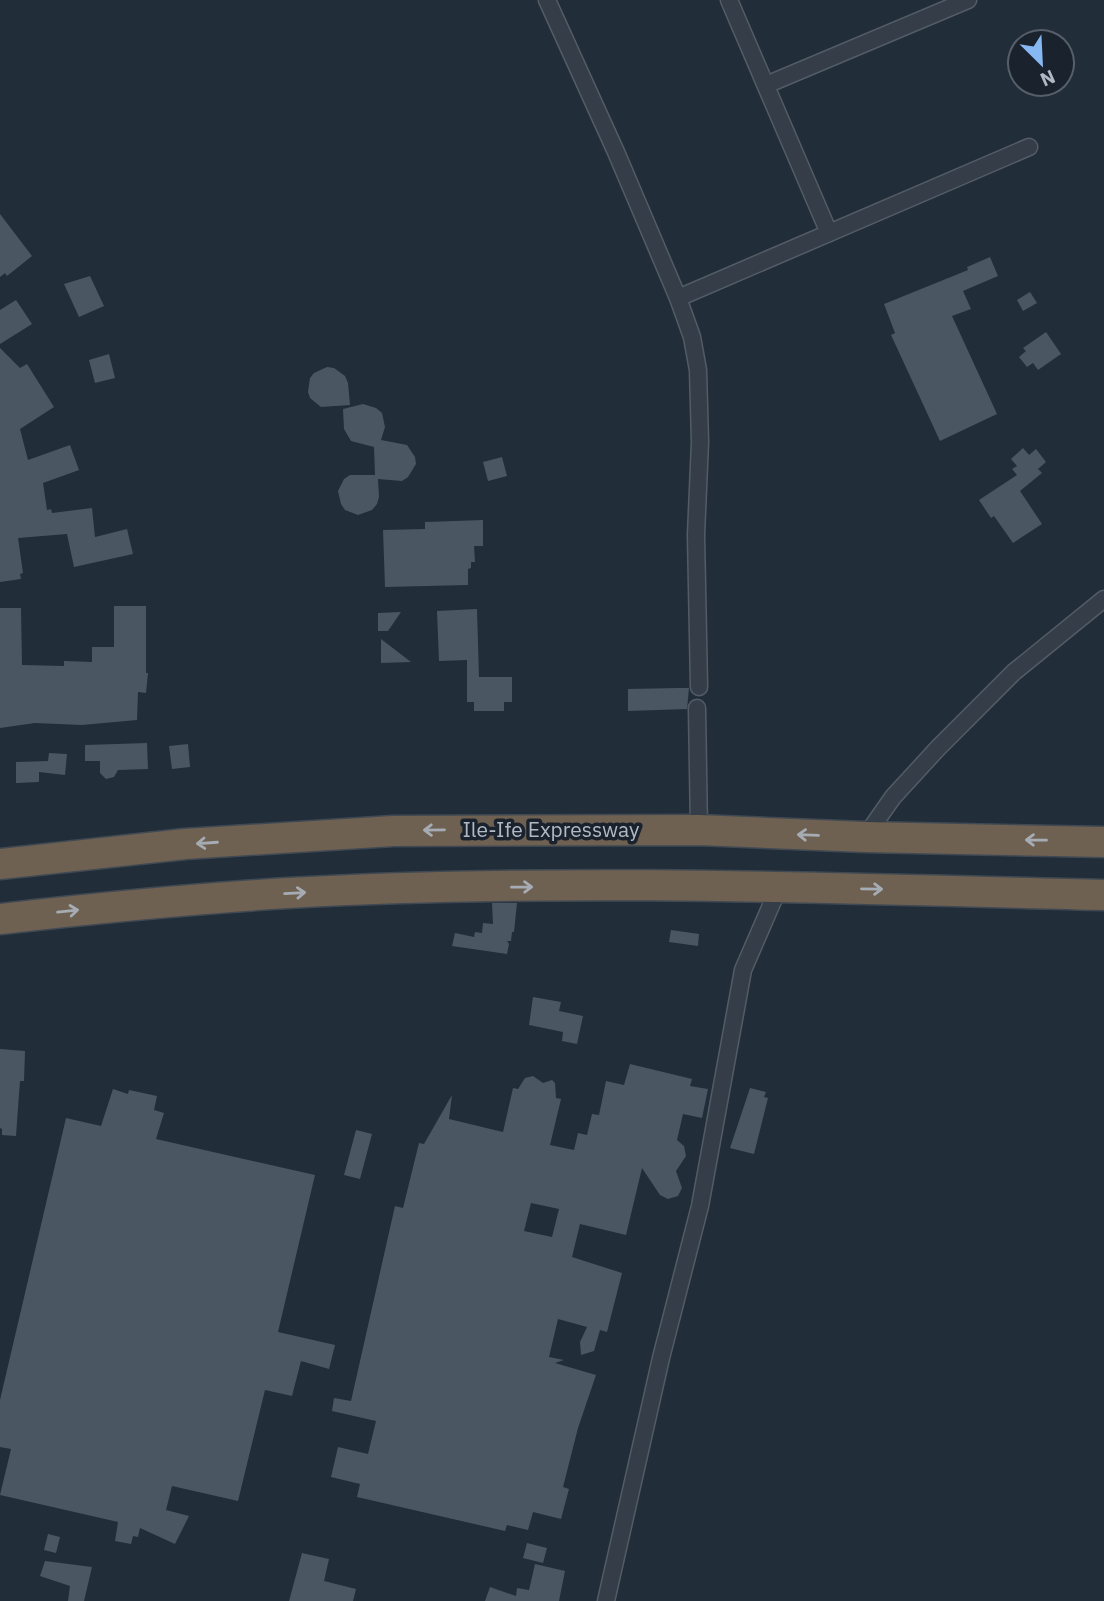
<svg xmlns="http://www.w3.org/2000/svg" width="1104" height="1601" font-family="'IBM Plex Sans',sans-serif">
<rect width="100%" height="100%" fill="#212d38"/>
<g fill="#4a5763" fill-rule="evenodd">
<path d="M0,214L32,256L7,276L5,273L0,277Z"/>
<path d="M990,257L998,276L963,291L971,309L952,316L997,414L940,441L891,335L895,333L884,304L968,270L967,267Z"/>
<path d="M90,276L104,306L79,317L64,284Z"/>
<path d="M1030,292L1037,303L1023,311L1017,300Z"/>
<path d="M16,300L32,324L0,344V310Z"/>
<path d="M1046,332L1061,354L1038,370L1033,363L1027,367L1019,357L1026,351L1023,348Z"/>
<path d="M0,348L20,368L27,364L54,407L20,429L28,460L70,445L79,470L43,483L47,510L51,509L52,513L92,508L95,537L127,529L133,554L74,567L67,534L18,538L23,573L20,574L21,579L0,582Z"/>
<path d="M109,354L115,378L95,383L89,360Z"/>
<path d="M327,367L334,368L345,376L348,383L350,405L321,407L310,398L308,392L310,378L314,373Z"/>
<path d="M363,404L376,408L382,413L385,427L381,440L407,445L415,457L416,464L408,477L402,481L378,479L379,497L377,504L372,510L358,515L345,510L341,504L338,491L344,479L350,475H375L374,447L351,441L344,429L343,409Z"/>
<path d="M1023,448L1029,455L1036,449L1046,462L1038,469L1042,473L1020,491L1042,524L1013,543L994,516L991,518L979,500L1017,475L1012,469L1017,466L1011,459Z"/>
<path d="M502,457L507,476L488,481L483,462Z"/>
<path d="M483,520V546H474L475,562H471V568L468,569V585L385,587L383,530L425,529V522Z"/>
<path d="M114,606H146V673H148L146,693L138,692L137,720L82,725L35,723L0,728V608H21L22,665L64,666V661L92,662V647H114Z"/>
<path d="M477,609L479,677H512V702H504V711H474V702H467V660L439,661L437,611Z"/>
<path d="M401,612L388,631H378V613Z"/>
<path d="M381,639L411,662L381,663Z"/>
<path d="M678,688H689L687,709L628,711V689Z"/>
<path d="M147,743L148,769L118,770L114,777L106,779L100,773V761H85V745Z"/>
<path d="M188,744L190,767L172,769L169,746Z"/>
<path d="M49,753L67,754L65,775L39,772V782L16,783V762L48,761Z"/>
<path d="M492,903H517L514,932H512L511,941H507L509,944L507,954L452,946L455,933L474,937L475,932L482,933L483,923L493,924Z"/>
<path d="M671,930L699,934L698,946L669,942Z"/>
<path d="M533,997L561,1002L559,1011L583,1016L577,1044L562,1041L563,1032L529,1025Z"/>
<path d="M0,1049L25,1051L24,1081H20L16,1136L2,1135V1129L0,1128Z"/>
<path d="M630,1064L692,1079L690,1086L708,1089L702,1118L683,1114L677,1140L684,1146L686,1156L676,1171L682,1188L678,1196L668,1199L660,1195L642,1168L626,1235L580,1224L572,1257L622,1273L607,1332L600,1330L594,1351L581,1355L580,1342L587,1327L558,1319L549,1357L564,1360L555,1363L596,1375L578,1428L563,1487L569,1489L561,1519L533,1512L528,1530L507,1525L505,1531L357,1497L360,1484L331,1477L338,1447L368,1454L376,1421L332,1411L334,1398L351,1401L395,1206L403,1208L419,1143L424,1144L452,1095L449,1119L503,1132L513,1088L518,1089L525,1078L533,1076L543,1083L552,1080L555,1083L556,1098L561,1099L550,1145L574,1150L578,1133L587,1135L592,1114L599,1115L606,1081L624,1085ZM531,1203L559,1209L552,1237L524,1231Z"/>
<path d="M750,1088L766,1092L764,1097L768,1098L754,1154L730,1148Z"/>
<path d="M113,1089L128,1094L129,1090L157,1096L154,1110L164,1113L156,1139L315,1175L278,1332L335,1345L329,1369L301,1361L292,1396L265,1390L238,1501L172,1486L166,1510L189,1516L175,1544L140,1528L138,1537L133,1536L131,1544L115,1541L118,1522L0,1495L11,1449L0,1447V1400L66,1118L101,1126Z"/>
<path d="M356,1130L372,1134L360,1179L344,1175Z"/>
<path d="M48,1534L60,1537L56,1553L44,1550Z"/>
<path d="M527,1543L547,1548L543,1563L523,1558Z"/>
<path d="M302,1553L329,1559L324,1581L356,1589L353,1601H289Z"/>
<path d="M45,1561L92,1567L84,1601H68L70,1586L40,1576Z"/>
<path d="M535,1564L565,1571L559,1601H485L490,1587L516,1596L517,1588L529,1590Z"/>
</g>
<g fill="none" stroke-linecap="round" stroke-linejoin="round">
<defs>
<g id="street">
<path d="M547,0L616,152L678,298L692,337L698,370L700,442L696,535L699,687"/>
<path d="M729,0L829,233"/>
<path d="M766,85L968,0"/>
<path d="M678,298L1029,147"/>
<path d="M697,708L699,830"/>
<path d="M865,837L893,797L938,748L1014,672L1104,599"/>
<path d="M606,1601L661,1358L700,1206L743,970L779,887"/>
</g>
<g id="highway">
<path d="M0,864L185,844L393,831L699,830L865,837L1104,842"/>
<path d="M0,919C96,908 191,899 288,893C559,878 832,888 1104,895"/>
</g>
</defs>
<use href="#street" stroke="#535c66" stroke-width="19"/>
<use href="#highway" stroke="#404953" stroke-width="33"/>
<use href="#street" stroke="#353e48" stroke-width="16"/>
<use href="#highway" stroke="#6e6152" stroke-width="30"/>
</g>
<defs><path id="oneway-shaft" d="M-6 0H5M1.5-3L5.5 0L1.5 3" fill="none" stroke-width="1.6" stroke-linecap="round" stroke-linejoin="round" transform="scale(1.75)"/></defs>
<g stroke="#a6acb3">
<use href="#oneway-shaft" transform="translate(434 830) rotate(179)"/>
<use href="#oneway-shaft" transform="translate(808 835) rotate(-178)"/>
<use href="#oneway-shaft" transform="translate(1036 840) rotate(-179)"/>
<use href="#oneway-shaft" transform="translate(207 843) rotate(176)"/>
<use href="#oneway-shaft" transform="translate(522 887) rotate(-1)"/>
<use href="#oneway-shaft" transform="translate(872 889) rotate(1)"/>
<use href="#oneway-shaft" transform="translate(295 893) rotate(-3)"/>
<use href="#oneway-shaft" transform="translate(68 911) rotate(-6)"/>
</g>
<g text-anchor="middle" stroke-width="7" stroke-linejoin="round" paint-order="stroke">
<g font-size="21" fill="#b0b9c4" stroke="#1a232d">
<text x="551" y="837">Ile-Ife Expressway</text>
</g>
</g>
<g transform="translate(1041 63) rotate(156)"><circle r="33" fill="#1a232d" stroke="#565f69" stroke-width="2"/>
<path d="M0-5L12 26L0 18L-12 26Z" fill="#86b8f3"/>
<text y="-10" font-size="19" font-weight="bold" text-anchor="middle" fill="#b0b9c4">N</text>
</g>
</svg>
